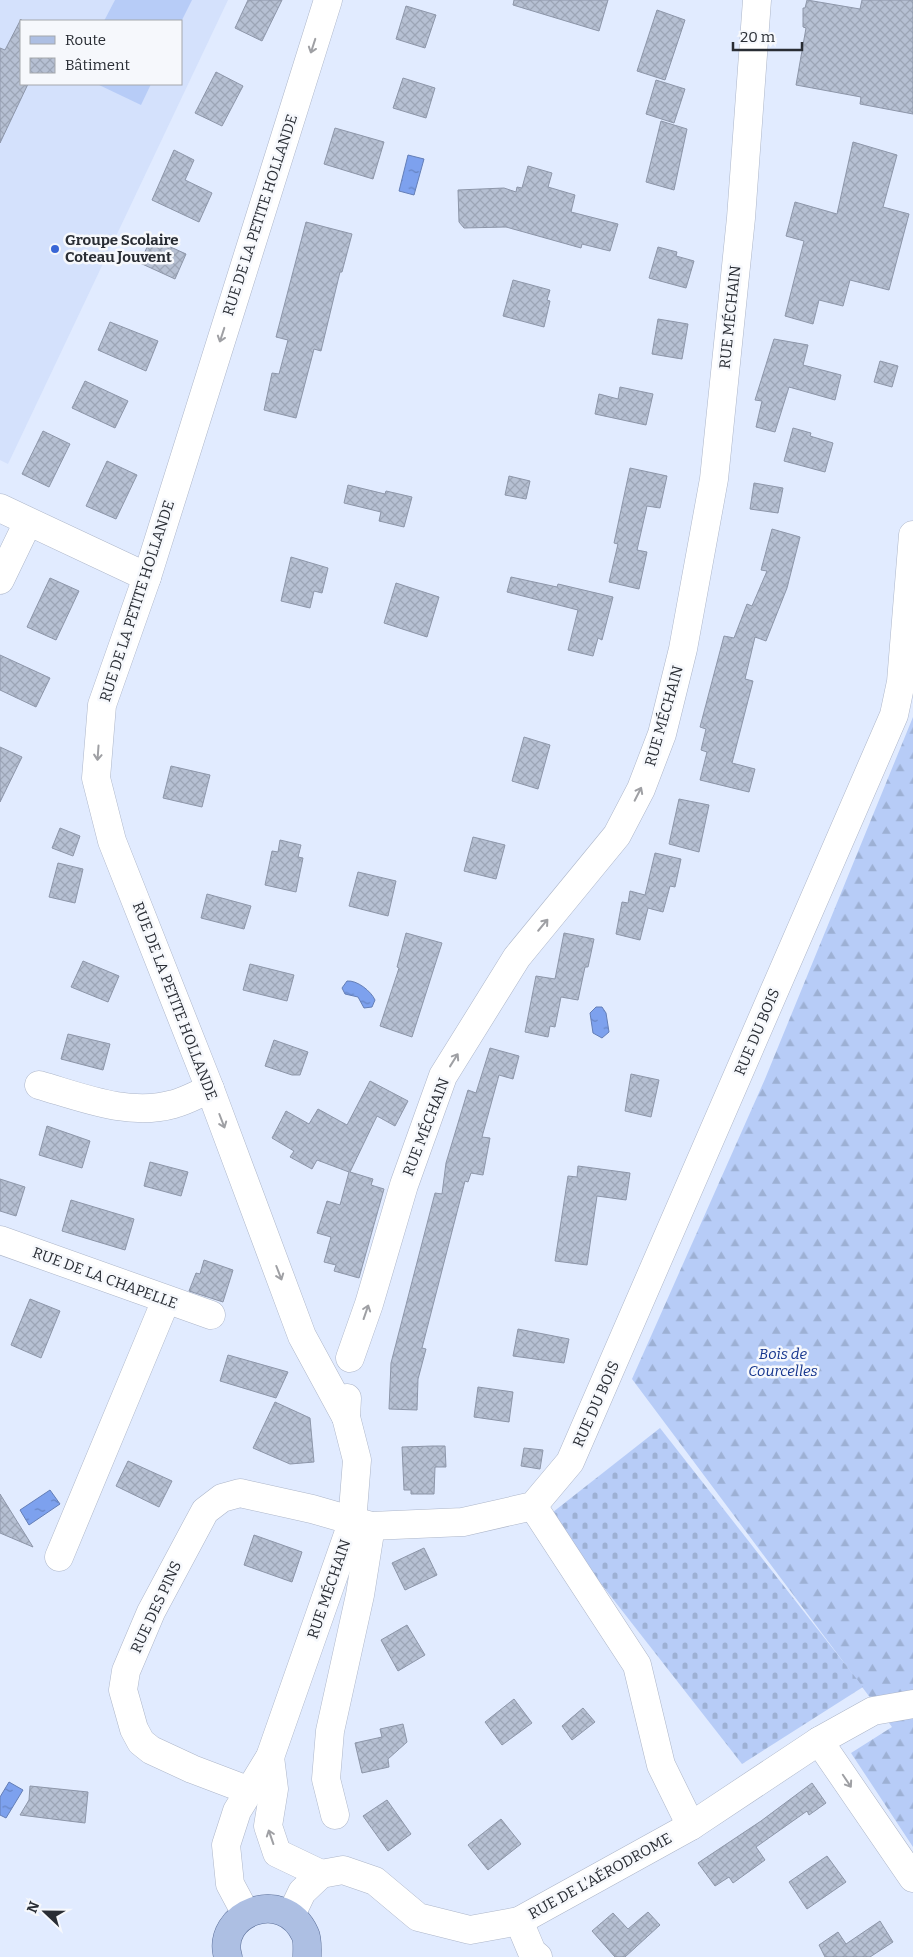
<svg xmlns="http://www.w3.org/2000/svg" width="913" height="1957" font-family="Bitter,serif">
<defs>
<pattern id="forest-firs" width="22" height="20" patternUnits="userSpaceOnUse" patternTransform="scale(1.25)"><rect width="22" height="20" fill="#b7ccf7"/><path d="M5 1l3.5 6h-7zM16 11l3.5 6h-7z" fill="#9db0d4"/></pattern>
<pattern id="cemetery-stones" width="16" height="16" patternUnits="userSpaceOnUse" patternTransform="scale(1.25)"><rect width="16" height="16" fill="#b7ccf7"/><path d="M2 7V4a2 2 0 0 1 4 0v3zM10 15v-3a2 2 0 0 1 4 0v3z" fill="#9db0d4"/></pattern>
<pattern id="water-ripples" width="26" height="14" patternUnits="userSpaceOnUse" patternTransform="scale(1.25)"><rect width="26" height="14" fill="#7da1ee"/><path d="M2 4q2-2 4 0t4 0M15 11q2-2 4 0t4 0" fill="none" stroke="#6684c2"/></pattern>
<pattern id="building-cross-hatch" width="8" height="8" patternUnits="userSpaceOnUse" patternTransform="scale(1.25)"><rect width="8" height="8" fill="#b6c0d3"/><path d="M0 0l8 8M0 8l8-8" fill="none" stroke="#9ca5b6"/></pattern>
</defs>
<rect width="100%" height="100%" fill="#e1ebff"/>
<path fill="#d4e1fc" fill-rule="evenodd" d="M0,0H228L8,464L0,460ZM21,21H181V84H21Z"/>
<path fill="url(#forest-firs)" d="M913,717V1847L851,1753L892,1727L632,1379L765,1079Z"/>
<path fill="url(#cemetery-stones)" d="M660,1428L863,1687L742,1764L548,1516Z"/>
<g fill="#b7ccf7">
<path d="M115,0H192L181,22L104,21Z"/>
<path d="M97,84H151L141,105Z"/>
</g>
<g fill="url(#water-ripples)" stroke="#647eb6">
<path d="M408,155L424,159L414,195L399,191Z"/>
<path d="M347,981C357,980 371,991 375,1000L372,1007L364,1008L358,997L345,994L342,988Z"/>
<path d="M596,1007H602L606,1013L609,1032L602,1038L593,1033L590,1013Z"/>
<path d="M50,1490L60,1504L29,1525L20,1510Z"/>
<path d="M9,1782L23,1790L6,1818L0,1815V1797Z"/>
</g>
<g fill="url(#building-cross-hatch)" stroke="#8d96a9">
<path d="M248,0H282L262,41L235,28Z"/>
<path d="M514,0H608L599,31L513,5Z"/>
<path d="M807,0L860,9L862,0H913V114L860,104L861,97L796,85L806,28L803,27V8H805Z"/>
<path d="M406,6L436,15L425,48L396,39Z"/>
<path d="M657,10L685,20L665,80L637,71Z"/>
<path d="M21,19V84H28L0,143V48L5,50Z"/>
<path d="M216,72L243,86L222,126L195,113Z"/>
<path d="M403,78L435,88L426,118L393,108Z"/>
<path d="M656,80L685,89L674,123L646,114Z"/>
<path d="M661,121L687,129L674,190L646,182Z"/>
<path d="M335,128L384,142L373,179L324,164Z"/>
<path d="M853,142L897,155L883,207L909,214L889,290L850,280L843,306L819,300L813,324L785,316L804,241L786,236L795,202L837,214Z"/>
<path d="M174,150L194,160L185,180L212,193L199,222L152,200Z"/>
<path d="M528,166L552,173L548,187L575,195L571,212L618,224L610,251L582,244L581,248L506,227L464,228L459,222L458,190L504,188L516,192L517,187L522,188Z"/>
<path d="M306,222L352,234L342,272H340L321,351L314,349L296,418L264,410L272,373L279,374L288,340L276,337Z"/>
<path d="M151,238L186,254L175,279L140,263Z"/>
<path d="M658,247L677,252L676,256L694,261L686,288L649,278Z"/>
<path d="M513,280L550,290L547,300L550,301L544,327L503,316Z"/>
<path d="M658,319L688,324L682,359L652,354Z"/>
<path d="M110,322L158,341L146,371L98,350Z"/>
<path d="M774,339L808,345L803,365L841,375L835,400L789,387L775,432L756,427L762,401L755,400Z"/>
<path d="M880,361L898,366L892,387L874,382Z"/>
<path d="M85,381L128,401L115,428L72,408Z"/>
<path d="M620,387L653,394L646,425L595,414L599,394L618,399Z"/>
<path d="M793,428L811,433L810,436L833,443L825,472L784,461Z"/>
<path d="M43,431L70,444L49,487L22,474Z"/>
<path d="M107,461L137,475L116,519L86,506Z"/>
<path d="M630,468L667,476L660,508L647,506L637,550L647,552L639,589L609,582L618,544L614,543Z"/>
<path d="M509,476L530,481L526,499L505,495Z"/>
<path d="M754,483L783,488L778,513L750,509Z"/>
<path d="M348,485L385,494L386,491L412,497L404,527L379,521L381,512L344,503Z"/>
<path d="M772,529L800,537L787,588L766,641L755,637L745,679L753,681L732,763L755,769L749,792L700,780L707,752L701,750L706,729L700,727L724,636L734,638L747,604L752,606L767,571L761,570Z"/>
<path d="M291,557L328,568L322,593L314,591L310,608L281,601Z"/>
<path d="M511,577L557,587L558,584L613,597L602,640L598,638L593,656L568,650L578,610L507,592Z"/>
<path d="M50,578L79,591L56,640L27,627Z"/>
<path d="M396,583L439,597L427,637L384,623Z"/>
<path d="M0,655L50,678L36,707L0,690Z"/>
<path d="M524,737L550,745L538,789L512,781Z"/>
<path d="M0,747L22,757L0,802Z"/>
<path d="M171,766L210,775L202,807L163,798Z"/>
<path d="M679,799L709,805L699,852L669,844Z"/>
<path d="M60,828L80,836L73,856L52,848Z"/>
<path d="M473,837L505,845L496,879L464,871Z"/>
<path d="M280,840L301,845L298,857L303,858L296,892L265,885L272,851L278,852Z"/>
<path d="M655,853L681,859L675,887L670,886L663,912L648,908L640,940L616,934L622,902L628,903L630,891L645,895Z"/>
<path d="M58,863L83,869L75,903L49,897Z"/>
<path d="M358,872L396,881L388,916L349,906Z"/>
<path d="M207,894L251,906L244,929L201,918Z"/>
<path d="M406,933L442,943L412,1037L380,1026L399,968L397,967Z"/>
<path d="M564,933L594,939L588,967H585L578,1000L561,997L555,1027L550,1026L548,1037L525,1032L536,976L555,979Z"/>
<path d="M83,961L119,976L108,1002L71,987Z"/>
<path d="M250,964L294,975L287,1001L243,990Z"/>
<path d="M68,1034L110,1044L103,1070L61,1059Z"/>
<path d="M274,1040L308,1052L300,1075H292L265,1066Z"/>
<path d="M490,1048L519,1056L513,1079L499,1075L482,1137L490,1138L483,1175L471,1173L468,1182L465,1181L422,1348L426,1349L418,1379L417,1410L389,1409L391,1363L435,1193L442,1194L446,1163L468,1090L476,1093Z"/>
<path d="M631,1074L659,1080L651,1117L625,1111Z"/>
<path d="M370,1081L408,1101L395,1126L377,1116L350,1172L373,1179L371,1185L384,1189L359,1278L334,1271L336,1265L324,1262L331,1237L317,1233L327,1201L340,1205L349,1172L317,1160L312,1169L290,1157L294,1151L272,1138L286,1111L309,1124L318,1109L347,1125Z"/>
<path d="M47,1126L90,1141L82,1168L39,1155Z"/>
<path d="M150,1162L188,1172L181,1196L144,1186Z"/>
<path d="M578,1166L630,1173L626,1200L597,1196L587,1265L555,1261L568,1176L577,1177Z"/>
<path d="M0,1179L25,1187L16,1216L0,1211Z"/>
<path d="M71,1200L134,1219L125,1250L62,1231Z"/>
<path d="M204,1260L233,1270L223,1302L189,1291L196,1273L200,1274Z"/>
<path d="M30,1299L60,1311L41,1358L11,1345Z"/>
<path d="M518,1329L569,1339L564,1363L513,1356Z"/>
<path d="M228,1355L288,1372L276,1398L220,1381Z"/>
<path d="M478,1387L513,1392L509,1422L474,1417Z"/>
<path d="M275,1402L310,1418L314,1462L290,1464L253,1448Z"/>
<path d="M433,1446H445L446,1467H435L434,1494H411V1490H404L402,1447Z"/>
<path d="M524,1448L543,1450L540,1469L521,1466Z"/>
<path d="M128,1461L172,1481L159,1507L116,1486Z"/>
<path d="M0,1494L33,1547L0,1533Z"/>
<path d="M254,1535L302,1552L292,1582L244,1565Z"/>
<path d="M424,1548L437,1575L405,1590L392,1563Z"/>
<path d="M407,1625L425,1655L398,1671L381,1640Z"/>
<path d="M514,1699L532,1723L502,1745L485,1722Z"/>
<path d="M583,1708L595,1722L572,1740L562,1726Z"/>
<path d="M403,1724L407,1742L388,1759L389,1767L362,1773L355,1743L382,1737L380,1729Z"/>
<path d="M812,1783L826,1803L809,1815L807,1811L756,1847L765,1860L733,1883L729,1877L715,1886L698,1863L761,1821Z"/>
<path d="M30,1786L88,1792L85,1823L20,1815L29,1800Z"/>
<path d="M387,1800L411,1834L388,1851L363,1816Z"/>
<path d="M501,1819L521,1844L488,1870L468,1845Z"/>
<path d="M827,1856L846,1882L807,1909L789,1882Z"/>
<path d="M648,1912L660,1925L625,1957H615L592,1931L613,1913L628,1929Z"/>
<path d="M880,1921L893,1942L870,1957H825L819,1945L838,1932L846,1944Z"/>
</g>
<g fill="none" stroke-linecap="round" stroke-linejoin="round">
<defs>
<g id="minor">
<path d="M328,0L147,577L102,705L96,778L112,841L210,1089L302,1336L346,1417"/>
<path d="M0,508L147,577"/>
<path d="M0,580L28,522"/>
<path d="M39,1085C81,1097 129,1117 174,1104C186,1101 198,1094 210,1089"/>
<path d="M0,1240L211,1315"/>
<path d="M350,1358L369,1304L404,1185L443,1076L517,957L617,835L641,789L662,734L683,649L714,479L741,218L757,0"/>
<path d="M533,1506L637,1665L661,1765L691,1826"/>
<path d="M59,1557L166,1300"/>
<path d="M819,1741L913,1878"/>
<path d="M270,1757L274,1789L268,1826L277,1853L321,1874"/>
<path d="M250,1791L192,1769L151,1750L141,1742L134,1729L123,1690L126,1671L151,1612L205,1511L222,1498L240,1493L312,1509L371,1526L463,1522L533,1506L570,1462L894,715L901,682L913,535"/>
<path d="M335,1815L326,1779L330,1731L360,1595L371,1526"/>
<path d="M246,1914L230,1884L226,1845L237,1811L270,1757L352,1523L357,1460L346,1417L347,1398"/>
<path d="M291,1915L302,1892L321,1874L343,1870L375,1881L418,1917L470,1930L519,1921L691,1826L819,1741L873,1711L913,1704"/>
<path d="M519,1921L532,1952L538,1957"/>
</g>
<path id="major" d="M228,1957C215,1914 283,1886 305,1934C308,1940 307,1950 307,1957"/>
</defs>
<use href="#minor" stroke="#adb6c9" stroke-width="29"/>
<use href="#major" stroke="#5c709a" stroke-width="29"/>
<use href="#minor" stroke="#fff" stroke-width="28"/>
<use href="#major" stroke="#adbfe3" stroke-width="28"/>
</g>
<defs><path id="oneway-shaft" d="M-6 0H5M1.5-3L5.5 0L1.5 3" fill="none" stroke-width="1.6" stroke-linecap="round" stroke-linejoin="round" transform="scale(1.25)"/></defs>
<g stroke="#9fa0a4">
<use href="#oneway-shaft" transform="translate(313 46) rotate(108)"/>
<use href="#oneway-shaft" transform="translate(222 335) rotate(108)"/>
<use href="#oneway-shaft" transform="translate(98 753) rotate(94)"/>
<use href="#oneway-shaft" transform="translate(638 794) rotate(-63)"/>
<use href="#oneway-shaft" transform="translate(543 925) rotate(-50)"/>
<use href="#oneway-shaft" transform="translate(454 1060) rotate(-58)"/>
<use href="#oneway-shaft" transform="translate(222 1121) rotate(69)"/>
<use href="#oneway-shaft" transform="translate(279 1273) rotate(69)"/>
<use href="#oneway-shaft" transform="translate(366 1312) rotate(-71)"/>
<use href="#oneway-shaft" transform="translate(847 1781) rotate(56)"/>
<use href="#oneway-shaft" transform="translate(271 1837) rotate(-109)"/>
</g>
<circle fill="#3966d6" stroke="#f6f8fc" stroke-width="2" cx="55" cy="249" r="5"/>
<g text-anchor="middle" stroke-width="5" stroke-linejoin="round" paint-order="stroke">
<g font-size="15" fill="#292d34" stroke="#f6f8fc">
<text transform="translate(260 215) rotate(-72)" y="5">RUE DE LA PETITE HOLLANDE</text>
<text transform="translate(730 317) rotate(-84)" y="5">RUE MÉCHAIN</text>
<text transform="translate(137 601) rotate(-72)" y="5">RUE DE LA PETITE HOLLANDE</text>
<text transform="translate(664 716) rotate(-74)" y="5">RUE MÉCHAIN</text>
<text transform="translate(175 1001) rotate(69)" y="5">RUE DE LA PETITE HOLLANDE</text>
<text transform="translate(757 1032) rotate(-67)" y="5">RUE DU BOIS</text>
<text transform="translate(426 1127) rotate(-69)" y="5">RUE MÉCHAIN</text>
<text transform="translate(105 1278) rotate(20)" y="5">RUE DE LA CHAPELLE</text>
<text transform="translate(596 1404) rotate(-66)" y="5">RUE DU BOIS</text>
<text transform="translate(329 1589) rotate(-71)" y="5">RUE MÉCHAIN</text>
<text transform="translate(156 1607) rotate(-65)" y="5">RUE DES PINS</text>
<text transform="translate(600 1876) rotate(-29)" y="5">RUE DE L'AÉRODROME</text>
</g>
<g font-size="15" font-weight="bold" fill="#292d34" stroke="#f6f8fc" text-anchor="start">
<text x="65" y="245">Groupe Scolaire<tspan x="65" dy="17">Coteau Jouvent</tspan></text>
</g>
<g font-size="15" font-style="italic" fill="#15358d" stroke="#f6f8fc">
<text x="783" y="1359">Bois de<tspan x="783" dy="17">Courcelles</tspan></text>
</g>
</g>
<rect x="20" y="20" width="162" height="65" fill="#f6f8fc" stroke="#a4a7ac"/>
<rect x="30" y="36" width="25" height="8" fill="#adbfe3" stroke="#a4a7ac"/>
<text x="65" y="45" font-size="15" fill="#292d34">Route</text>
<rect x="30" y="58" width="25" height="15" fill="url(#building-cross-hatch)" stroke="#a4a7ac"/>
<text x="65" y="70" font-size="15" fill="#292d34">Bâtiment</text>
<g transform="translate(45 1912) rotate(292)" stroke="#f6f8fc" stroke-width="4" paint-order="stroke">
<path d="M0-4L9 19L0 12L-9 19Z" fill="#292d34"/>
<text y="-8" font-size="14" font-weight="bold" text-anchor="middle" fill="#292d34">N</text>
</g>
<path d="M733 42v8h69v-8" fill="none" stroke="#292d34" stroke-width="2.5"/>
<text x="740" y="42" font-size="15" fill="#292d34" stroke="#f6f8fc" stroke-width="4" paint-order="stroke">20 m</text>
</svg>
